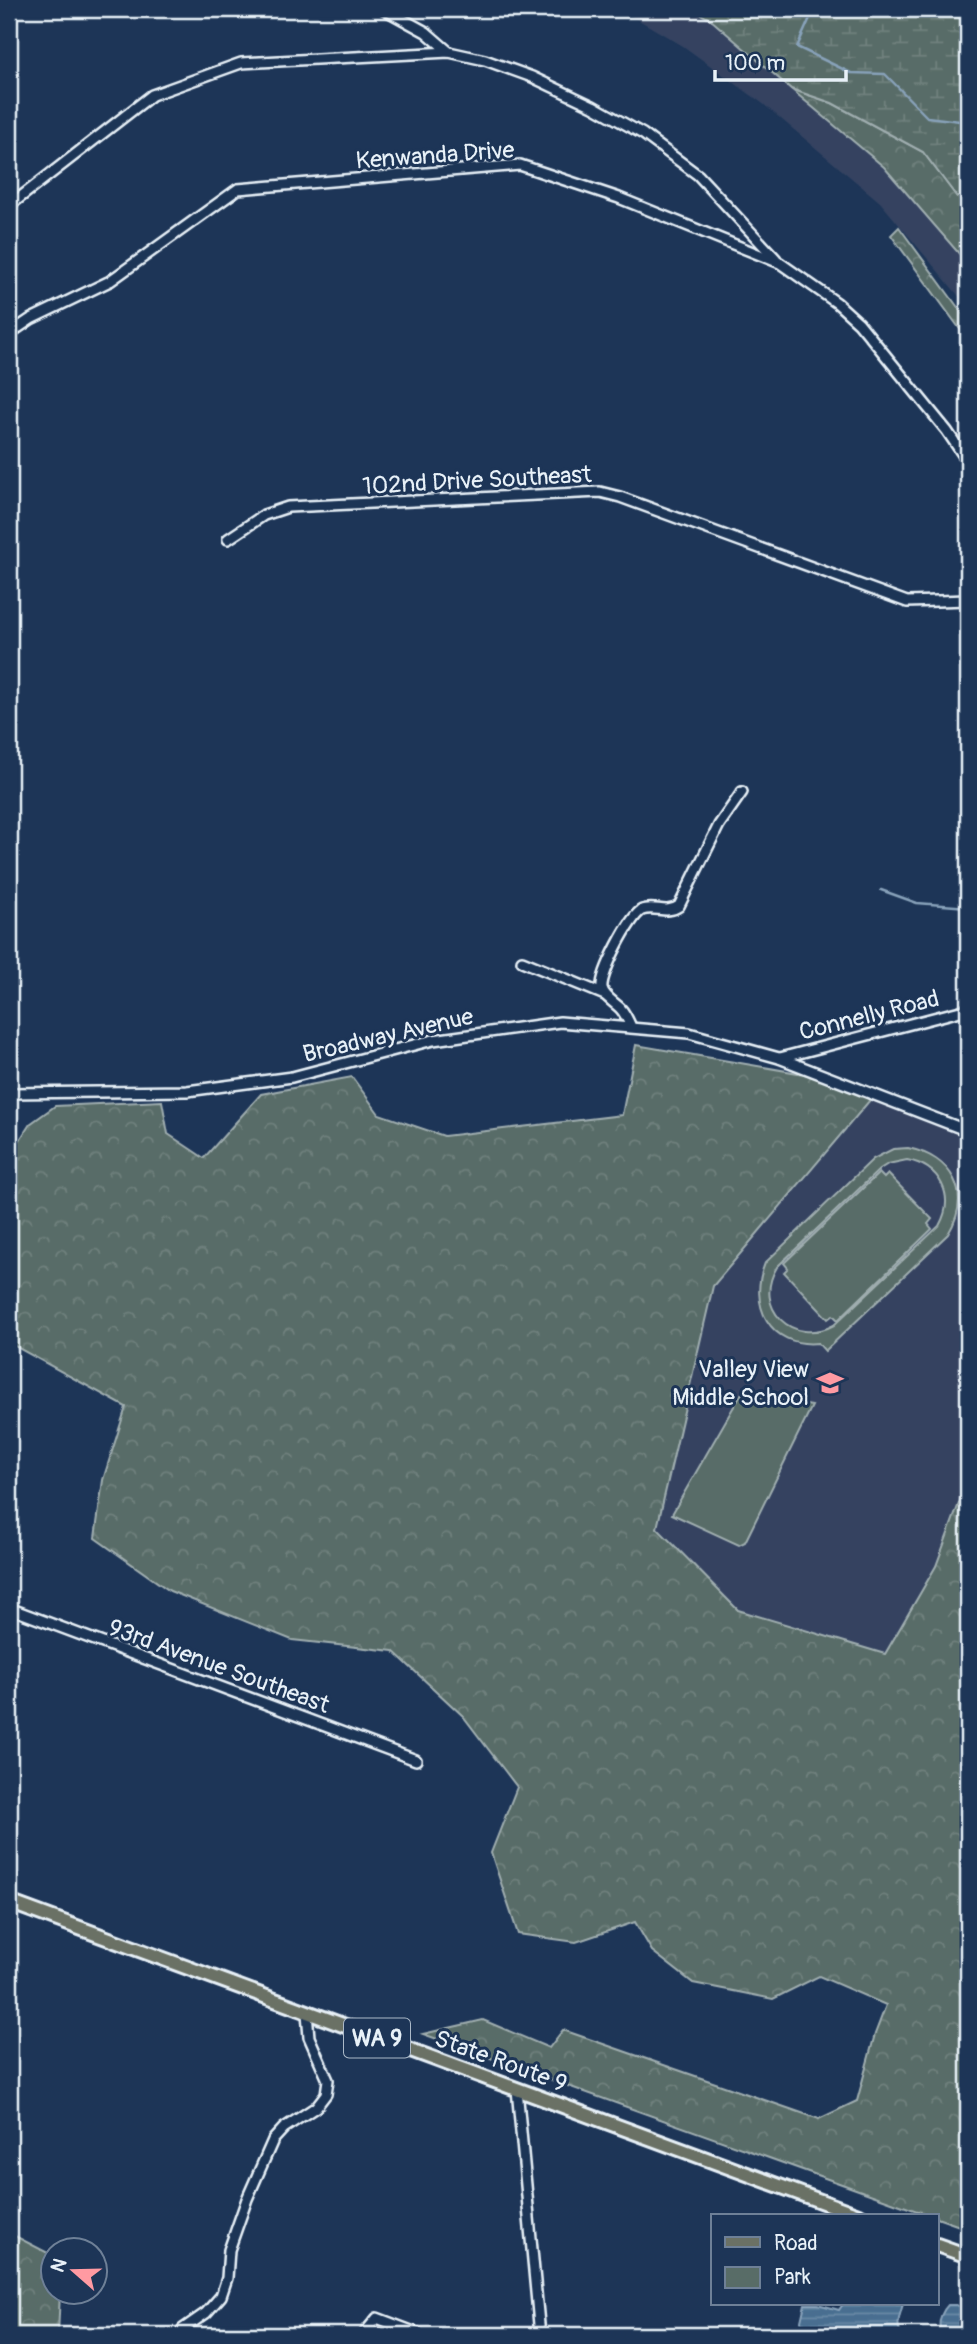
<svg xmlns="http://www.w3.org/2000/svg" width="977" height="2344" font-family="Pangolin,sans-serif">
<defs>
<pattern id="forest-crowns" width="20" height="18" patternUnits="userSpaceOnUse" patternTransform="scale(1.75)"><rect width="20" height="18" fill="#586c67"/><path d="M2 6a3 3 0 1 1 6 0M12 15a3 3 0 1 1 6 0" fill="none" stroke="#70817e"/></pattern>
<pattern id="wetland-marsh" width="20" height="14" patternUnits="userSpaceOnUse" patternTransform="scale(1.75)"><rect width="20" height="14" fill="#586c67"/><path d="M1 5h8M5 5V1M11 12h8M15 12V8" fill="none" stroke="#70817e"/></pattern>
<pattern id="water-rules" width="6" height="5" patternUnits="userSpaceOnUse" patternTransform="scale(1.75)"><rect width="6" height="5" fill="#486e90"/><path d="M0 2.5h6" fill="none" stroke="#6b8aa6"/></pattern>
</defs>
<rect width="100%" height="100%" fill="#1d3557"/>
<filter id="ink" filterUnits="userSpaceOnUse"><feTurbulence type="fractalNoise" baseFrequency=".0143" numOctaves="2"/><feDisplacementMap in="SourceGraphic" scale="14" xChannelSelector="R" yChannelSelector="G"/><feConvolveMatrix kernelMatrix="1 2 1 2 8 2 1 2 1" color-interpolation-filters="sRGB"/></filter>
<g filter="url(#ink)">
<g fill="#344361">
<path d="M620,9H691L710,19L851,125L968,249V307L880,202L762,103L683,46Z"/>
<path d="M870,1100L968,1138V1479L936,1566L886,1654L738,1610L657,1528L713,1286Z"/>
</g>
<g fill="url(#forest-crowns)" stroke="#a0aeb0" stroke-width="2">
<path d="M791,89L832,103L923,152L957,197L968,195V264L884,167Z"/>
<path d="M899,227L968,321V340L891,235Z"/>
<path d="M636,1045L833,1079L870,1100L713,1286L657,1528L738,1610L885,1654L936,1566L968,1479V2229L937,2218V2216H931L423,2034L483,2020L549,2048L563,2030L819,2119L857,2101L875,2034L886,2005L819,1976L773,1999L693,1983L652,1951L635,1922L576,1942L518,1934L491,1853L517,1787L463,1716L393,1651L292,1640L170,1591L95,1538L103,1480L126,1407L9,1343V1157L30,1124L55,1106L162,1101L168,1134L204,1158L261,1094L352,1077L379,1114L444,1136L622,1115Z"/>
<path d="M9,2233L52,2255V2292H60L58,2335H9Z"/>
</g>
<path fill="url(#wetland-marsh)" stroke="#a0aeb0" stroke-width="2" d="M691,9H968V195L957,197L923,152L832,103L791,89L710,19Z"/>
<g fill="#586c67" stroke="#a0aeb0" stroke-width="2" fill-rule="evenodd">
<path d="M908,1148C952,1157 973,1193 948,1234L825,1351L818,1343C769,1348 748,1304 765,1263L873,1159L893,1149ZM907,1160C940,1166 956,1196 939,1226L834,1325C793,1347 752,1308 777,1267L880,1169L888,1164Z"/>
<path d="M879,1173L884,1178L888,1174L932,1219L928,1224L932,1229L838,1320L833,1315L828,1319L784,1272L788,1268L784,1263Z"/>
<path d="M741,1394L812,1406L745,1542L739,1545L672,1514Z"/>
</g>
<g fill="url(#water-rules)" stroke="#88a2ba" stroke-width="2">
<path d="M805,2304H818L839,2310L843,2304H903C900,2315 895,2325 902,2335H827L802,2326L801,2321Z"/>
<path d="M948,2305H956L968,2309V2335H953L940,2328C938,2320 943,2310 948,2305Z"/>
</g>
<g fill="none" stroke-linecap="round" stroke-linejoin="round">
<g stroke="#88a2ba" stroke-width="2.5">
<path d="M814,9L797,47L851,73L885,74L927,117L968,122"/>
<path d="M881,890L917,903L968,907"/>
</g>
<defs>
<g id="minor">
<path d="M384,9L426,32L449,52"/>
<path d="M9,206L152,95L241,63L449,52L485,60L532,77L593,106L643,134L698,175L776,259"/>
<path d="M9,334L31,319L110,281L238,189L520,165L619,198L780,263L837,303L859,323L947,431L968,462"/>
<path d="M228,539L264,515L288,507L600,492L620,497L907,602L968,600"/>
<path d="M522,961L605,995"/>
<path d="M631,1027C628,1020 625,1013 620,1008C614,1002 604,997 602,988C600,974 630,916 642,910C655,905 666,915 679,906L719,825L742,792"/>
<path d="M780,1058L968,1009"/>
<path d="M9,1093L187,1091L292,1077L433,1040L560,1022L689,1033L779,1058L968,1131"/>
<path d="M9,1608L416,1760"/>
<path d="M517,2089L540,2335"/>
<path d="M180,2335L183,2329L206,2313L221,2296L227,2278L229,2250L247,2199L273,2140L284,2128L316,2107L326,2094L328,2080L309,2037L307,2013"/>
<path d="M363,2335L377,2318L422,2335"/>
</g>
<g id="major">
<path d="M9,1902L861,2216"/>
<path d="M937,2245L968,2256"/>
</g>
</defs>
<use href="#minor" stroke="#e8f1f8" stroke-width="14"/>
<use href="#major" stroke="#e8f1f8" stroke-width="18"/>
<use href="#minor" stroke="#1d3557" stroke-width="9"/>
<use href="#major" stroke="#6b7165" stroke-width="12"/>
</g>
</g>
<defs>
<symbol id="school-bare" viewBox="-9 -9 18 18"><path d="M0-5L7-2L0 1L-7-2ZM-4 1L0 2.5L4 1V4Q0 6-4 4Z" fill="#ff9aa2" stroke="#1d3557" stroke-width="2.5" paint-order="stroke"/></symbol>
</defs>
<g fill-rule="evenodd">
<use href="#school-bare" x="811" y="1364" width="38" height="38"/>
</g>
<g text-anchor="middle" stroke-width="6" stroke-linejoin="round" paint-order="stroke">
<rect fill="#1d3557" stroke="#abb9c8" stroke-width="2" x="344" y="2018.5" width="66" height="39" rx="5"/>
<g font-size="23" font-weight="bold" fill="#e8f1f8">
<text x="377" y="2046">WA 9</text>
</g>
<g font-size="24" fill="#e8f1f8" stroke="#1d3557">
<text transform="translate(435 155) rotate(-4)" y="8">Kenwanda Drive</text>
<text transform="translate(477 480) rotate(-3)" y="8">102nd Drive Southeast</text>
<text transform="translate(869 1015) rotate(-14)" y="8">Connelly Road</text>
<text transform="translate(388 1035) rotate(-13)" y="8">Broadway Avenue</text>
<text transform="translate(219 1666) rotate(20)" y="8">93rd Avenue Southeast</text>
<text transform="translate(501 2061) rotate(20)" y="8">State Route 9</text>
</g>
<g font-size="24" fill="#e8f1f8" stroke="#1d3557" text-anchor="end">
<text x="809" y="1377">Valley View<tspan x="809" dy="28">Middle School</tspan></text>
</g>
</g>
<rect width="977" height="2344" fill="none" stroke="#1d3557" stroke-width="35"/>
<rect x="18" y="18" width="942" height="2309" fill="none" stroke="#e8f1f8" stroke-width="2.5" filter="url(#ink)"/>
<rect x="711" y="2214" width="228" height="91" fill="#1d3557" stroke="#6e8097" stroke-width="2"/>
<rect x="725" y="2237" width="35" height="10" fill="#6b7165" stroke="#6e8097" stroke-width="2"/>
<text x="774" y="2250" font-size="21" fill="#e8f1f8">Road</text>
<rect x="725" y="2267" width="35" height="21" fill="#586c67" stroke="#6e8097" stroke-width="2"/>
<text x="774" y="2284" font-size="21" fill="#e8f1f8">Park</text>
<g transform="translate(74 2271) rotate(290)"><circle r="33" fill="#1d3557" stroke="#6e8097" stroke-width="2"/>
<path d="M0-5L12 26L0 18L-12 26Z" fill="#ff9aa2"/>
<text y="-10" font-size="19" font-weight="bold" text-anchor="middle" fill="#e8f1f8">N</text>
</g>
<path d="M715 70v10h131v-10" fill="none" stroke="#e8f1f8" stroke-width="3.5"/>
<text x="725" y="70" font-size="21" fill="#e8f1f8" stroke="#1d3557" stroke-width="5" paint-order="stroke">100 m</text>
</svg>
